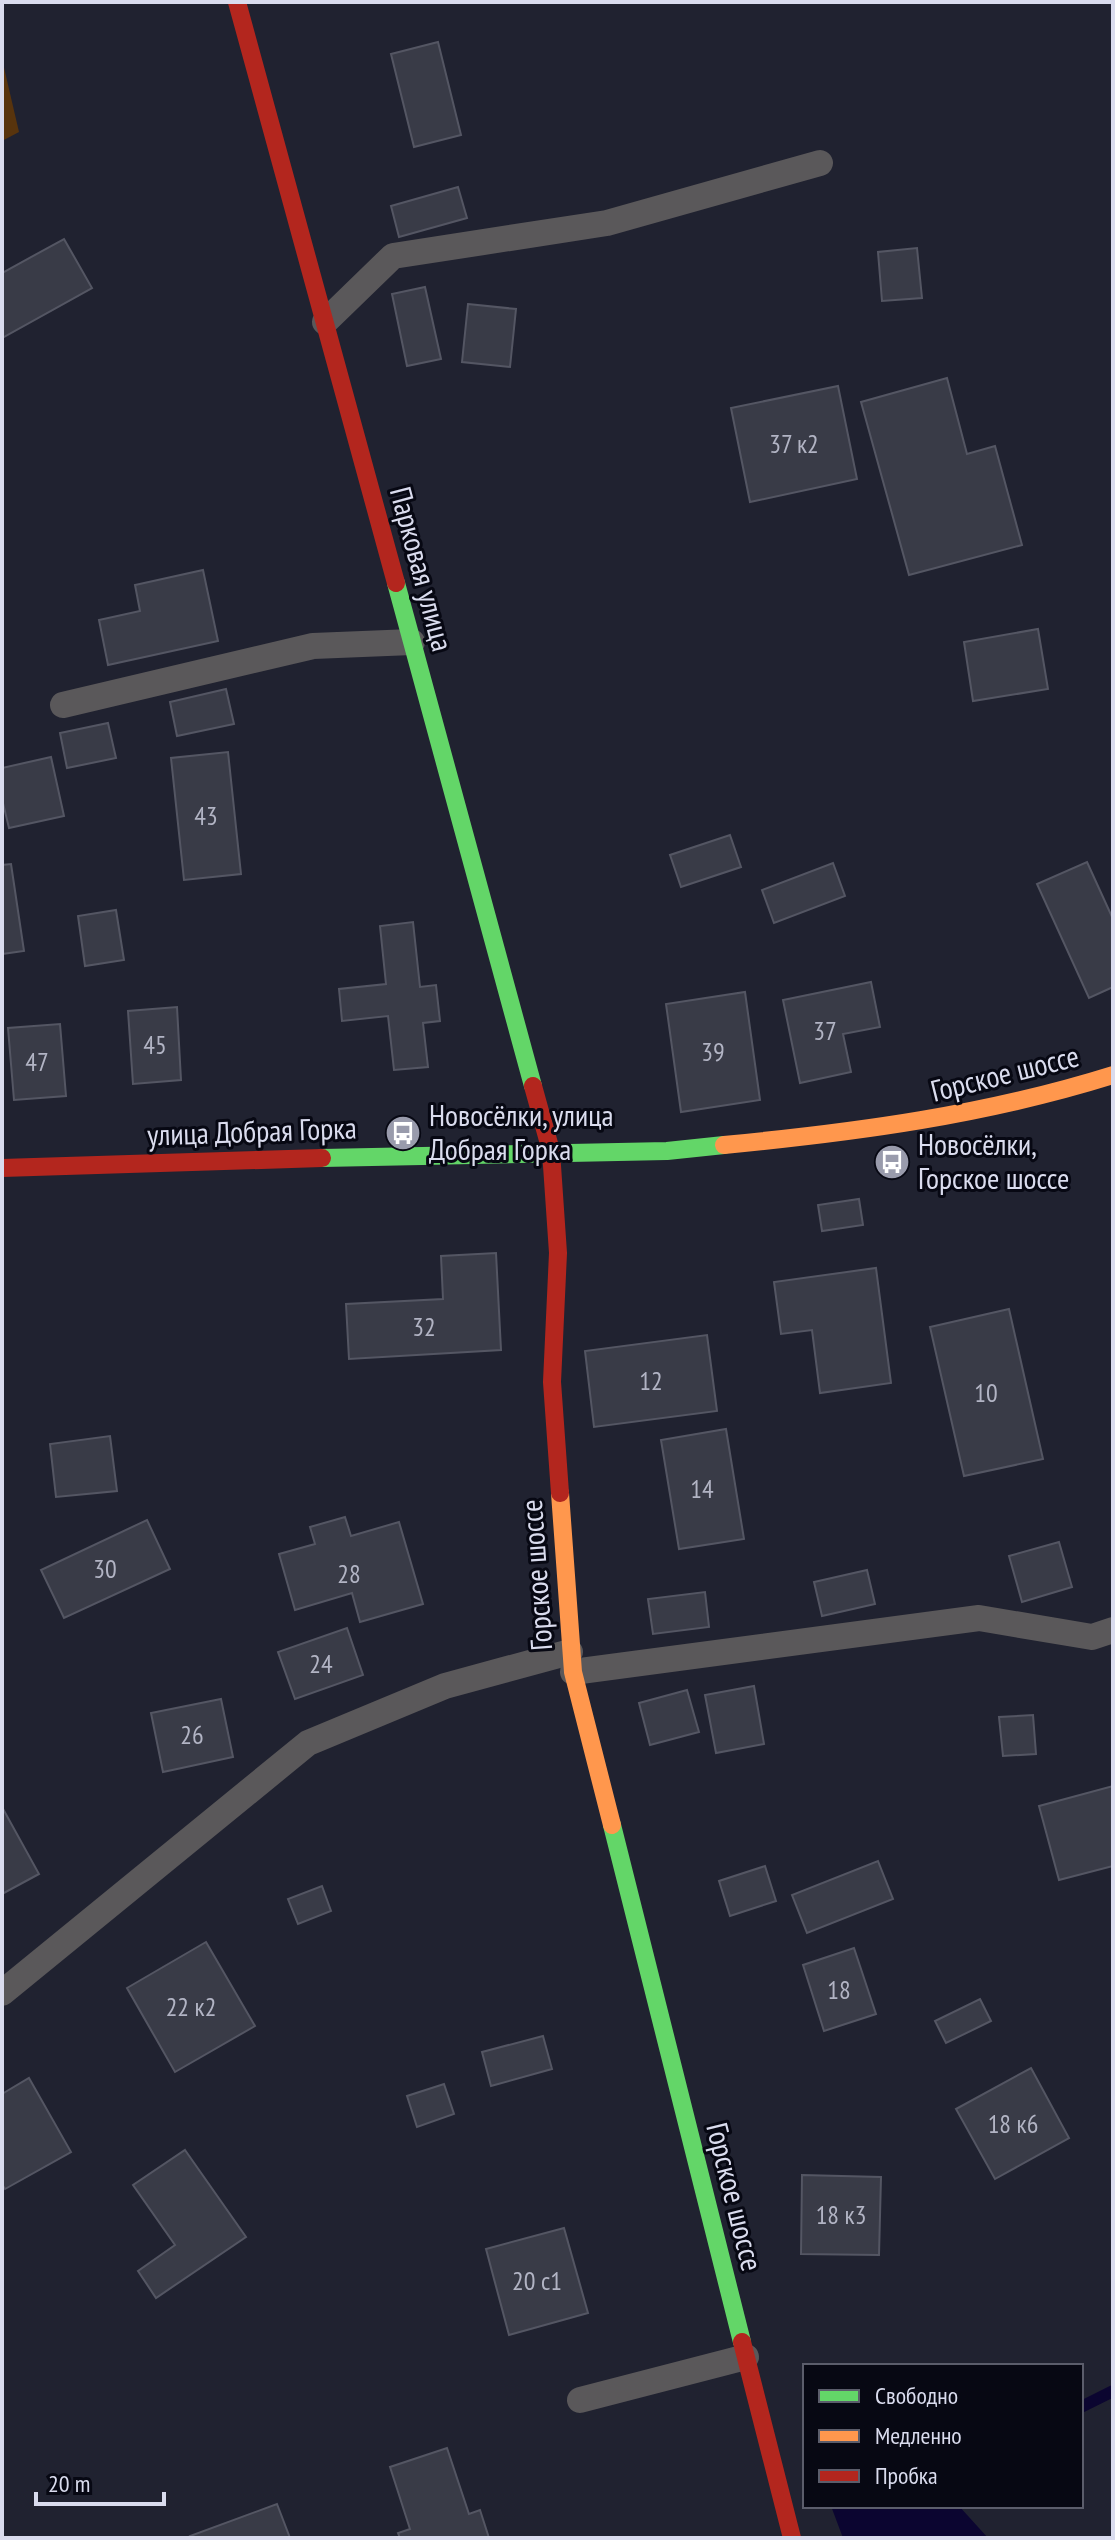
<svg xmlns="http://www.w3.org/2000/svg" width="1115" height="2540" font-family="'PT Sans Narrow',sans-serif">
<rect width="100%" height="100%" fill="#202230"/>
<path fill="#58340d" d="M2,59L19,132L2,141Z"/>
<path fill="#0b0530" d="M831,2506H959L988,2538H843Z"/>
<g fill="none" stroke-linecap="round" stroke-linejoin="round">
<path stroke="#0b0530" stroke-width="12" d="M1081,2407L1113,2391"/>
</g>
<g fill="#393b47" stroke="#545663" stroke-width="2">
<path d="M438,42L461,135L414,147L391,54Z"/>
<path d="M458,187L467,218L399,237L391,206Z"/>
<path d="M64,239L92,288L2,338V273Z"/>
<path d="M917,248L922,298L882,301L878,252Z"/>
<path d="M425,287L441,359L407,366L392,294Z"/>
<path d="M468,304L516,309L510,367L462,362Z"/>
<path d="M947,378L967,454L995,446L1022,545L909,575L861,402Z"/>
<path d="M838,386L857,479L750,502L731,408Z"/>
<path d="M203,570L218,641L108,665L99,620L140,611L135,585Z"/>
<path d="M1038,629L1048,689L973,701L964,642Z"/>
<path d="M226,689L234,724L177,736L170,702Z"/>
<path d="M108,723L116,758L67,768L60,733Z"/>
<path d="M228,752L241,874L184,880L171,758Z"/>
<path d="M51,757L64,816L9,828L2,799V768Z"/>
<path d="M730,835L741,867L681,887L670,855Z"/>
<path d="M1087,862L1113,919V987L1089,998L1037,884Z"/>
<path d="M833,863L845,896L774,923L762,890Z"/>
<path d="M11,864L24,951L2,954V865Z"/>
<path d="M116,910L124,960L85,966L78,916Z"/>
<path d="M413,922L420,987L436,985L440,1021L423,1023L428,1067L394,1070L388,1016L342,1021L339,989L386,984L380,926Z"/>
<path d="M871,982L880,1027L843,1034L851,1072L800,1083L783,1000Z"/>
<path d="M745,992L760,1100L681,1112L666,1004Z"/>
<path d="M177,1007L181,1080L133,1084L128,1011Z"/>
<path d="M60,1024L66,1096L14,1100L8,1028Z"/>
<path d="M859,1199L863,1225L822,1231L818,1205Z"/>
<path d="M496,1253L501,1350L349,1359L346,1304L443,1299L441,1256Z"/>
<path d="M876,1268L891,1383L820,1393L812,1330L781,1334L774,1282Z"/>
<path d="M1009,1309L1043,1459L964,1476L930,1327Z"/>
<path d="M707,1335L717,1411L594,1427L585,1351Z"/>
<path d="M726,1429L744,1539L679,1549L661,1440Z"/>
<path d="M110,1436L117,1491L56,1497L50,1444Z"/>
<path d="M345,1517L351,1536L399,1522L423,1604L360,1622L352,1593L295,1610L279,1554L315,1544L310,1527Z"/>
<path d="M147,1520L170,1569L64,1618L41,1570Z"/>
<path d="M1059,1542L1072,1587L1022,1602L1009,1556Z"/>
<path d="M867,1570L875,1604L822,1616L814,1582Z"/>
<path d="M705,1592L709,1627L653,1634L648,1599Z"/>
<path d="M347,1628L363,1675L295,1699L278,1652Z"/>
<path d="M754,1686L764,1744L716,1753L705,1695Z"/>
<path d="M687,1690L699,1732L650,1745L639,1703Z"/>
<path d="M221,1699L233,1757L163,1772L151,1713Z"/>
<path d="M1033,1715L1036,1754L1003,1756L999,1717Z"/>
<path d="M1113,1786V1866L1059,1880L1039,1806Z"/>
<path d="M2,1807L39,1874L2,1894Z"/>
<path d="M878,1861L893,1899L807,1933L792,1895Z"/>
<path d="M765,1866L776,1901L730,1916L719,1881Z"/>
<path d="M322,1886L331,1911L298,1924L288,1899Z"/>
<path d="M206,1942L255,2026L175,2072L127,1988Z"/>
<path d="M854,1948L876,2014L824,2031L803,1965Z"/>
<path d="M980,1999L991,2021L946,2043L935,2021Z"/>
<path d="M543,2036L552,2069L491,2086L482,2052Z"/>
<path d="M1031,2068L1069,2138L995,2179L956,2109Z"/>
<path d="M29,2078L71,2152L5,2189L2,2184V2094Z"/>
<path d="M444,2084L454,2114L417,2127L407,2096Z"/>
<path d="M185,2150L246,2237L156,2298L138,2271L175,2245L133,2185Z"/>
<path d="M802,2175L881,2177L879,2255L801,2254Z"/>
<path d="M564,2228L588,2313L509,2335L486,2249Z"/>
<path d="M447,2448L469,2514L480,2510L489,2538H400L398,2533L410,2529L390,2467Z"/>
<path d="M277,2504L290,2538H191L190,2536Z"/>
</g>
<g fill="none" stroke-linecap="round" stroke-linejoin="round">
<g stroke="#5a585a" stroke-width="26">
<path d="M325,322L393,256L607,223L820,163"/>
<path d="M63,705L313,646L412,642"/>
<path d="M573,1672L979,1618L1092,1637L1113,1630"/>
<path d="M2,1993L308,1743L445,1686L570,1652"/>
<path d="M580,2400L746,2357"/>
</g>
<g stroke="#63d668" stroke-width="18">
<path d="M396,583L533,1086"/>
<path d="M322,1158L667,1151L724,1145"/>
<path d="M612,1825L742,2342"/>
</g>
<g stroke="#ff974d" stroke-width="18">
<path d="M724,1145C858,1132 985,1115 1113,1075"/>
<path d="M560,1493L573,1672L612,1825"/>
</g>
<g stroke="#b3261e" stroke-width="18">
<path d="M237,2L396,583"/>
<path d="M533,1086L551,1151L558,1253L552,1382L560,1493"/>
<path d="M2,1168L322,1158"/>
<path d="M742,2342L792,2538"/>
</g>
</g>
<defs>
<symbol id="bus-disc" viewBox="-11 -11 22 22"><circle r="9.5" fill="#999bac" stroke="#070813"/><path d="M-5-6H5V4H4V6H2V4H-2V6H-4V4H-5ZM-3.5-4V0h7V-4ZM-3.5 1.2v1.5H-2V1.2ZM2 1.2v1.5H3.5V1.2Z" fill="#fff"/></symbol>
</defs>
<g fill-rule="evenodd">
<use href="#bus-disc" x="383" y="1113" width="40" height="40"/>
<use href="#bus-disc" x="872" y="1142" width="40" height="40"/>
</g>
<g text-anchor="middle" stroke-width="6" stroke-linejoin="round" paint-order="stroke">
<g font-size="26" fill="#b2b4c4">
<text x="794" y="453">37 к2</text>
<text x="206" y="825">43</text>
<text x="825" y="1040">37</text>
<text x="155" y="1054">45</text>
<text x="713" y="1061">39</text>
<text x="37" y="1071">47</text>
<text x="424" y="1336">32</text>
<text x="651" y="1390">12</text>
<text x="986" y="1402">10</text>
<text x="702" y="1498">14</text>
<text x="105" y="1578">30</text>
<text x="349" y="1583">28</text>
<text x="321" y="1673">24</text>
<text x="192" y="1744">26</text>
<text x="839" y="1999">18</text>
<text x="191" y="2016">22 к2</text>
<text x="1013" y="2133">18 к6</text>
<text x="841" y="2224">18 к3</text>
<text x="537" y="2290">20 с1</text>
</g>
<g font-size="30" fill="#dadcee" stroke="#070813">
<text transform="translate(421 569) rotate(75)" y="10">Парковая улица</text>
<text transform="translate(1005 1074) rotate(-14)" y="10">Горское шоссе</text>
<text transform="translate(252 1132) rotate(-2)" y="10">улица Добрая Горка</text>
<text transform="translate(537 1575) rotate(-94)" y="10">Горское шоссе</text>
<text transform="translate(734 2197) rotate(76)" y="10">Горское шоссе</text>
</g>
<g font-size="30" fill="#dadcee" stroke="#070813" text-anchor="start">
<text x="429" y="1126">Новосёлки, улица<tspan x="429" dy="34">Добрая Горка</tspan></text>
<text x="918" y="1155">Новосёлки,<tspan x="918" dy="34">Горское шоссе</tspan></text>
</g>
</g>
<rect width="1115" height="2540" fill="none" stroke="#dadcee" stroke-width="8"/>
<rect x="803" y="2364" width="280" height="144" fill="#070813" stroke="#5b5d6b" stroke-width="2"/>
<rect x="819" y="2390" width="40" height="12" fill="#63d668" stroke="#5b5d6b" stroke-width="2"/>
<text x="875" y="2404" font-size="24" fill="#dadcee">Свободно</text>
<rect x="819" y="2430" width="40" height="12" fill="#ff974d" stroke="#5b5d6b" stroke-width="2"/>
<text x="875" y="2444" font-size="24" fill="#dadcee">Медленно</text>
<rect x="819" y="2470" width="40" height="12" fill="#b3261e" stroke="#5b5d6b" stroke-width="2"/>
<text x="875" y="2484" font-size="24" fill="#dadcee">Пробка</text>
<path d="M36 2492v12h128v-12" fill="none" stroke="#dadcee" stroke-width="4"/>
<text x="48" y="2492" font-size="24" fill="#dadcee" stroke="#070813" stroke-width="6" paint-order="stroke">20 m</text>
</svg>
